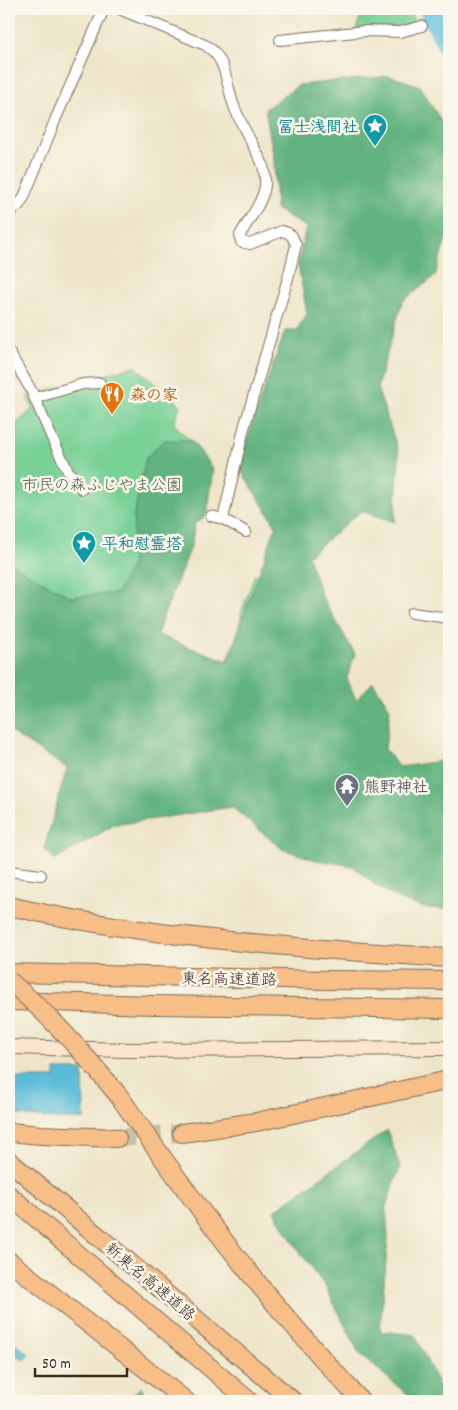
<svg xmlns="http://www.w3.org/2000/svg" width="458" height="1410" font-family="Dekko,'Klee One',sans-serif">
<rect width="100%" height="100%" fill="#fbf7ec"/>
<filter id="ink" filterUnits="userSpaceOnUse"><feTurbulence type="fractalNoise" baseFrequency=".02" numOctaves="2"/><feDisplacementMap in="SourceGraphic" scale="10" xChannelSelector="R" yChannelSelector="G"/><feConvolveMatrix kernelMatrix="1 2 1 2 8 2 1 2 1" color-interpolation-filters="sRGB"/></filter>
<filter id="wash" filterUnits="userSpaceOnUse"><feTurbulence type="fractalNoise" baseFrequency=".0096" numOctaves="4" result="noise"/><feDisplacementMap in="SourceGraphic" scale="20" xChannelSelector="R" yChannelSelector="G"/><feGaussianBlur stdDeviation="1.12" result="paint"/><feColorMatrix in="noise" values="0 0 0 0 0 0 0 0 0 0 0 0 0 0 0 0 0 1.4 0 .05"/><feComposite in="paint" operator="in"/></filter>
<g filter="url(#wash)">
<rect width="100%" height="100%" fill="#eee5c8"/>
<g fill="#79d196" stroke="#5a7e5a">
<path d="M364,9H408L415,23L408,27L356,29Z"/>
<path d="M135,366L180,405L174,424L202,453L191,513L157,637L227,660L233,657L242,611L255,574L270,582L248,672L26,710L9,702V430L33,409L27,396Z"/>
</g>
<g fill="#62b37f" stroke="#4e6e4e">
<path d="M390,76L420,86L447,131L449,140V228L435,276L402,302L377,388L399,453L395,522L361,511L308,556L321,595L355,654L347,678L356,700L373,682L390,709L385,749L399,767L449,760V909L424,908L398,899L375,885L353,866L316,860L282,849L232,807L114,825L55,860L44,849L67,768L9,731V563L71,597L117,593L132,565L134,514L146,458L164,440H191L213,469L206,516L195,523L191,547L156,634L227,663L276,526L239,467L255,415L285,331H296L307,314L298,264L306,227L276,209L274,160L265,109L299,85Z"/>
<path d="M387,1130L400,1167L386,1206L388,1238L380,1331L415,1335L446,1401H415L359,1353L325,1286L294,1244L274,1211Z"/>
<path d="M141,1387L148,1401H125Z"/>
</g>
<g fill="#5abcd8" stroke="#4a737b">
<path d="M55,1070H83L84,1119H56L9,1114V1078H55Z"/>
<path d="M9,1339L29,1354L24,1360L9,1351Z"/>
</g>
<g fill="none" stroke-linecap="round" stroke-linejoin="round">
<path stroke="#5abcd8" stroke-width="22" d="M430,9L449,47"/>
</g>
</g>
<g filter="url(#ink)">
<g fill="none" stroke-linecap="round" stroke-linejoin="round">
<path stroke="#cac0a6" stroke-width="18" stroke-dasharray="18 9" stroke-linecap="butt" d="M117,1138L182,1133"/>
<defs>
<g id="street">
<path d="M119,9L205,45C227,57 226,85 234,106C241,126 254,145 263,165C264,172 266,178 265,185C264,200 248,221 240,235L241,242L250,244L282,231L288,233L292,236L296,245L288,278L244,428L223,519"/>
<path d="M280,40L365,31L400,32L422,26"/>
<path d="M9,215L10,211L19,205L24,197L56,118L104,9"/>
<path d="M9,352L31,390L52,438L68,471L82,489"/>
<path d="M35,398L83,384L100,383"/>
<path d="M211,516L223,519L246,532"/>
<path d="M412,613L449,618"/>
<path d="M9,871L41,875"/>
</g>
<g id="secondary">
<path d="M9,211H10"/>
<path d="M9,1047L127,1050L449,1048"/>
</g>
<g id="highway">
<path d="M9,906C153,939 302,948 449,958"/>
<path d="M9,973L330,980L449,981"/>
<path d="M9,1001L155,1005L449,1009"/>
<path d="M119,1096C149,1139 180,1183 212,1225C258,1286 309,1345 361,1401"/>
<path d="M9,1132L41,1135L117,1138"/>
<path d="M182,1133L256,1122L449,1080"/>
<path d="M9,1161L293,1401"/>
<path d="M9,1195L249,1401"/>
<path d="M9,1261L186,1401"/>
</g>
</defs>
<use href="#street" stroke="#7a6b5a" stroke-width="12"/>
<use href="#secondary" stroke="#7a6b5a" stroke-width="16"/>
<use href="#highway" stroke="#7a6b5a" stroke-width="20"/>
<use href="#street" stroke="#fff" stroke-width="10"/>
<use href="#secondary" stroke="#fce5cf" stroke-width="14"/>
<use href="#highway" stroke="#f7be88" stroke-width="18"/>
<defs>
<path id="highway-bridge" d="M9,981C50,1015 85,1055 119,1096"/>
</defs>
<use href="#highway-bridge" stroke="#7a6b5a" stroke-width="20" stroke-linecap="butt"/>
<use href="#highway-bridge" stroke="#f7be88" stroke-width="18"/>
</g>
</g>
<defs>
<symbol id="sight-pin" viewBox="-11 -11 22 30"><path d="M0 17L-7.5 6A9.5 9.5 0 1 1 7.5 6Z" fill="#0f9aa8" stroke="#fbf7ec"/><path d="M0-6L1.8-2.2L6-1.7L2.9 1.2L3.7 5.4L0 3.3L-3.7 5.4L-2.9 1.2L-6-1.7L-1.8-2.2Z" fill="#fff"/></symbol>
<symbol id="restaurant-pin" viewBox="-11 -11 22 30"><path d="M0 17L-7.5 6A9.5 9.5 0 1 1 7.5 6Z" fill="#e8710a" stroke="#fbf7ec"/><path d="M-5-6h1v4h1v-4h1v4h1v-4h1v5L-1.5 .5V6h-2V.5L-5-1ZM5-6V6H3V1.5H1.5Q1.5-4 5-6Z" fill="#fff"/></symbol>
<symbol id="temple-pin" viewBox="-11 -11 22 30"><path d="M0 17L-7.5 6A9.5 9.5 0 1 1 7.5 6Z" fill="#6b7280" stroke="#fbf7ec"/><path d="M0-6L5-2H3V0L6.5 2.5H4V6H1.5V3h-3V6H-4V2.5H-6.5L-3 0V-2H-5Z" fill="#fff"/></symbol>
</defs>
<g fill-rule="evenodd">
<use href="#sight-pin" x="361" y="112" width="28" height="38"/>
<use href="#restaurant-pin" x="98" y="380" width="28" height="38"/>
<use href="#sight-pin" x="70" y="529" width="28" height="38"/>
<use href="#temple-pin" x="333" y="772" width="28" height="38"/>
</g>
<g text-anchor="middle" stroke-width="5" stroke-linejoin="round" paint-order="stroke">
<g font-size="16" font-weight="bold" fill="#0d838f" stroke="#fbf7ec" text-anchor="end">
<text x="358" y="132">冨士浅間社</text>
<text x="102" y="549" text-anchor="start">平和慰霊塔</text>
</g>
<g font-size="16" font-weight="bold" fill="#c56008" stroke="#fbf7ec" text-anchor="start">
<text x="130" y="400">森の家</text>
</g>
<g font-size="16" fill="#4e5c42" stroke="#fbf7ec">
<text x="102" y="490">市民の森ふじやま公園</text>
</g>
<g font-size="16" font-weight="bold" fill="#5b616d" stroke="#fbf7ec" text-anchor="start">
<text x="364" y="792">熊野神社</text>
</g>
<g font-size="16" fill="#3b2a1e" stroke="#fbf7ec">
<text transform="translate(229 978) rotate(1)" y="6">東名高速道路</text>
<text transform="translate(151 1281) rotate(40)" y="6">新東名高速道路</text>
</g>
</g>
<rect width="458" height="1410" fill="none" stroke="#fbf7ec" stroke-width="30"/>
<path d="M35 1368v8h92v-8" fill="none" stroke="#3b2a1e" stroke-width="2.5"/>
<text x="42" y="1368" font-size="15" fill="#3b2a1e" stroke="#fbf7ec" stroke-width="4" paint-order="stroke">50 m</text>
</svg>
